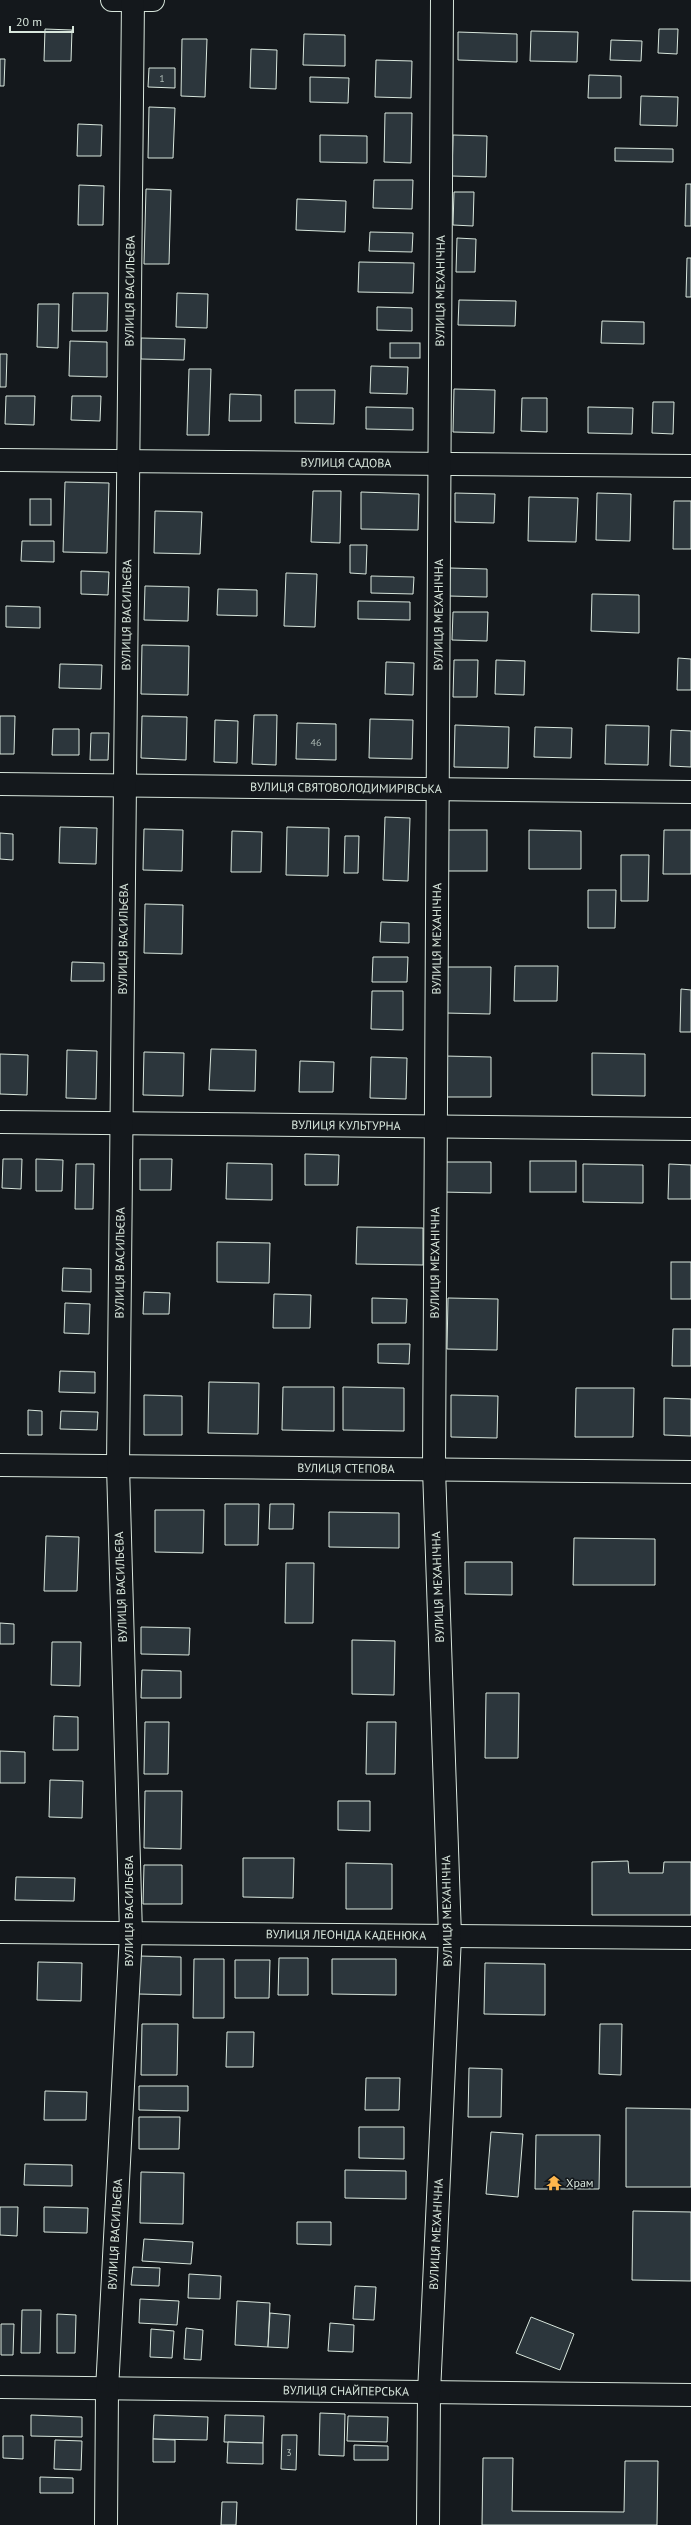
<svg xmlns="http://www.w3.org/2000/svg" width="691" height="2525" font-family="'PT Sans',sans-serif">
<rect width="100%" height="100%" fill="#14181c"/>
<g fill="#2c363c" stroke="#d8e6dc">
<path d="M45,29L72,30L71,61H44Z"/>
<path d="M659,29H678L677,54L658,53Z"/>
<path d="M531,31L578,32L577,62L530,61Z"/>
<path d="M458,32L517,34V62L458,60Z"/>
<path d="M304,34L345,35V66L303,65Z"/>
<path d="M182,39H207L205,97L181,96Z"/>
<path d="M611,40L642,41L641,61L610,60Z"/>
<path d="M251,49L277,50L276,89L250,88Z"/>
<path d="M0,59H5L4,86H0Z"/>
<path d="M376,60L412,61L411,98L375,97Z"/>
<path d="M149,68H175V88L148,87Z"/>
<path d="M589,75L621,76V98H588Z"/>
<path d="M310,77L349,78L348,103L310,102Z"/>
<path d="M641,96L678,97L677,126L640,125Z"/>
<path d="M149,107L175,108L173,158H148Z"/>
<path d="M385,113H412L411,163L384,162Z"/>
<path d="M78,124L102,125L101,156H77Z"/>
<path d="M320,135L367,136V163L320,162Z"/>
<path d="M453,135L487,136L486,177L452,176Z"/>
<path d="M615,148L673,149V162L615,161Z"/>
<path d="M374,180H413L412,209L373,208Z"/>
<path d="M686,184H691V226H685Z"/>
<path d="M79,185L104,186L103,225H78Z"/>
<path d="M146,189L171,190L169,264H144Z"/>
<path d="M454,192H474L473,226L453,225Z"/>
<path d="M297,199L346,201L345,232L296,230Z"/>
<path d="M370,232L413,233L412,252L369,251Z"/>
<path d="M457,238L476,239L475,272H456Z"/>
<path d="M687,258H691V297H686Z"/>
<path d="M359,262L414,263L413,293L358,292Z"/>
<path d="M73,293H108L107,331H72Z"/>
<path d="M177,293L208,294L207,328L176,327Z"/>
<path d="M459,300L516,301L515,326L458,325Z"/>
<path d="M38,304H59L58,348L37,347Z"/>
<path d="M377,307L412,308V331L377,330Z"/>
<path d="M602,321L644,322V344L601,343Z"/>
<path d="M141,338L185,339L184,360L141,359Z"/>
<path d="M70,341L107,342V377L69,376Z"/>
<rect x="390" y="343" width="30" height="15"/>
<path d="M0,354H7L6,387H0Z"/>
<path d="M371,366L408,367L407,394L370,393Z"/>
<path d="M189,369H211L209,435H187Z"/>
<path d="M454,389L495,390L494,433L453,432Z"/>
<path d="M295,390H335L334,424L295,423Z"/>
<path d="M230,394L261,395V421H229Z"/>
<path d="M6,396H35L34,425L5,424Z"/>
<path d="M72,396H101L100,421L71,420Z"/>
<path d="M522,398H547V432L521,431Z"/>
<path d="M653,402H674L673,434L652,433Z"/>
<path d="M366,407L413,408V430L366,429Z"/>
<path d="M588,407L633,408L632,434L588,433Z"/>
<path d="M65,482L109,483L107,553L63,552Z"/>
<path d="M313,491H341L340,543L311,542Z"/>
<path d="M361,492L419,494L418,530L361,529Z"/>
<path d="M455,493L495,494L494,523L455,522Z"/>
<path d="M597,493L631,494L630,541L596,540Z"/>
<path d="M529,497L578,498L576,542L528,541Z"/>
<rect x="30" y="499" width="21" height="26"/>
<path d="M674,501H691V549H673Z"/>
<path d="M155,511L202,512L200,554L154,553Z"/>
<path d="M22,541H54V562L21,561Z"/>
<path d="M350,545H367L366,574L350,573Z"/>
<path d="M450,568L487,569V597L449,596Z"/>
<path d="M81,571L109,572L108,595L81,594Z"/>
<path d="M286,573L317,574L315,627L284,626Z"/>
<path d="M371,576L414,577L413,594L371,593Z"/>
<path d="M145,586L189,587L188,621L144,620Z"/>
<path d="M218,589L257,590V616L217,615Z"/>
<path d="M592,594L639,595V633L591,631Z"/>
<path d="M358,601L410,602V620L358,619Z"/>
<path d="M6,606L40,607V628L6,627Z"/>
<path d="M453,612H488L487,641L452,640Z"/>
<path d="M142,645L189,646L188,695L141,694Z"/>
<path d="M678,658L691,659V690H677Z"/>
<path d="M454,660H478L477,697H453Z"/>
<path d="M496,660L525,661L524,695L495,694Z"/>
<path d="M386,662L414,663L413,695L385,694Z"/>
<path d="M60,664L102,665L101,689L59,688Z"/>
<path d="M254,715H277L276,765L252,764Z"/>
<path d="M0,716H15L14,754H0Z"/>
<path d="M142,716L187,717L186,760L141,758Z"/>
<path d="M370,719L413,720L412,759L369,758Z"/>
<path d="M215,720L238,721L237,763L214,762Z"/>
<path d="M297,723L336,724V760L296,759Z"/>
<path d="M455,725L509,727L508,768L454,767Z"/>
<path d="M606,725L649,726L648,765L605,764Z"/>
<path d="M535,727L572,728L571,758L534,757Z"/>
<path d="M53,729H79V755H52Z"/>
<path d="M671,730L691,731V767L670,766Z"/>
<path d="M91,733H109L108,760H90Z"/>
<path d="M385,817L410,818L408,881L383,880Z"/>
<path d="M60,827L97,828L96,864L59,863Z"/>
<path d="M287,827L329,828L328,876L286,875Z"/>
<path d="M144,829L183,830L182,871L143,870Z"/>
<rect x="446" y="830" width="41" height="41"/>
<path d="M529,830L581,831V869H529Z"/>
<path d="M664,830H691V874H663Z"/>
<path d="M232,831L262,832L261,872H231Z"/>
<path d="M0,833L13,834V860L0,859Z"/>
<path d="M345,836H359L358,873H344Z"/>
<path d="M621,855H649L648,901H621Z"/>
<path d="M588,890H616L615,928H588Z"/>
<path d="M145,904L183,905L182,954L144,953Z"/>
<path d="M381,922L409,923V943L380,942Z"/>
<path d="M373,957H408L407,982H372Z"/>
<path d="M72,962L104,963V981H71Z"/>
<path d="M515,966H558L557,1001H514Z"/>
<path d="M446,967H491L490,1014L445,1013Z"/>
<path d="M681,989L691,990V1032H680Z"/>
<path d="M372,991H403V1030L371,1029Z"/>
<path d="M211,1049L256,1050L255,1091L209,1090Z"/>
<path d="M67,1050L97,1051L96,1099L66,1098Z"/>
<path d="M144,1052L184,1053L183,1096L143,1095Z"/>
<path d="M592,1053L645,1054V1096L592,1095Z"/>
<path d="M0,1054L28,1055L27,1095L0,1094Z"/>
<path d="M444,1056L491,1057V1097H443Z"/>
<path d="M371,1057L407,1058L406,1099L370,1098Z"/>
<path d="M300,1061L334,1062L333,1092H299Z"/>
<path d="M305,1154L339,1155L338,1185H305Z"/>
<path d="M3,1159H22L21,1189L2,1188Z"/>
<path d="M36,1159L63,1160L62,1191H36Z"/>
<path d="M140,1159H172L171,1190H140Z"/>
<rect x="530" y="1161" width="46" height="31"/>
<path d="M441,1162H491V1193L441,1192Z"/>
<path d="M227,1163L272,1164V1200L226,1199Z"/>
<path d="M76,1164H94L93,1209H75Z"/>
<path d="M583,1164L643,1165V1203L583,1202Z"/>
<path d="M669,1164L691,1165V1199H668Z"/>
<path d="M357,1227L423,1228V1265L356,1264Z"/>
<path d="M217,1242L270,1243L269,1283L217,1282Z"/>
<rect x="671" y="1262" width="20" height="37"/>
<path d="M63,1268L91,1269V1292L62,1291Z"/>
<path d="M144,1292L170,1293L169,1314H143Z"/>
<path d="M274,1294L311,1295L310,1328H273Z"/>
<path d="M372,1298L407,1299L406,1323H372Z"/>
<path d="M448,1298L498,1299L497,1350L447,1349Z"/>
<path d="M65,1303L90,1304L89,1334L64,1333Z"/>
<path d="M673,1329H691V1366H672Z"/>
<path d="M378,1344H410L409,1364L378,1363Z"/>
<path d="M60,1371L95,1372V1393L59,1392Z"/>
<path d="M209,1382L259,1383L258,1434L208,1433Z"/>
<path d="M283,1387H334V1431L282,1430Z"/>
<path d="M343,1387L404,1388V1431L343,1430Z"/>
<path d="M576,1388H634L633,1437H575Z"/>
<path d="M144,1395L182,1396V1435H144Z"/>
<path d="M451,1395L498,1396L497,1438L451,1437Z"/>
<path d="M664,1398L691,1399V1436L664,1435Z"/>
<path d="M28,1410L42,1411V1435H28Z"/>
<path d="M61,1411L98,1412L97,1430L60,1429Z"/>
<path d="M225,1504H259L258,1545H225Z"/>
<path d="M270,1504H294L293,1529H269Z"/>
<path d="M155,1510H204L203,1553L155,1552Z"/>
<path d="M329,1512L399,1513V1548L329,1547Z"/>
<path d="M46,1536L79,1537L77,1591H44Z"/>
<path d="M574,1538L655,1539V1585H573Z"/>
<path d="M465,1562H512V1595L465,1594Z"/>
<path d="M286,1563H314L313,1623H285Z"/>
<path d="M0,1623L14,1624V1644H0Z"/>
<path d="M141,1627L190,1628L189,1655L141,1654Z"/>
<path d="M352,1640L395,1641L394,1695L352,1694Z"/>
<path d="M52,1642H81L80,1686L51,1685Z"/>
<path d="M142,1670L181,1671V1698H141Z"/>
<path d="M486,1693H519L518,1758H485Z"/>
<path d="M54,1716L78,1717V1750H53Z"/>
<path d="M145,1722H169L168,1774H144Z"/>
<path d="M367,1722H396L395,1774H366Z"/>
<path d="M0,1751L25,1752V1783H0Z"/>
<path d="M50,1780L83,1781L82,1818L49,1817Z"/>
<path d="M145,1791H182L181,1849L144,1848Z"/>
<path d="M338,1801H370V1831L338,1830Z"/>
<path d="M243,1858H294L293,1898L243,1897Z"/>
<path d="M628,1861L629,1873H663L664,1862H691V1915H592V1862Z"/>
<path d="M346,1863L392,1864V1909H346Z"/>
<path d="M144,1865H182V1904H143Z"/>
<path d="M16,1877L75,1878L74,1901L15,1900Z"/>
<path d="M139,1956L181,1957V1995L138,1994Z"/>
<path d="M279,1958H308V1995H278Z"/>
<path d="M194,1959H224V2018H193Z"/>
<path d="M332,1959H396V1995L332,1994Z"/>
<path d="M235,1960H270L269,1998H235Z"/>
<path d="M38,1962L82,1963L81,2001L37,2000Z"/>
<path d="M485,1963L545,1964V2015L484,2014Z"/>
<path d="M142,2024H178L177,2075H141Z"/>
<path d="M600,2024H622L621,2075L599,2074Z"/>
<path d="M227,2032H254L253,2067H226Z"/>
<path d="M469,2068L502,2069L501,2117H468Z"/>
<path d="M366,2078H400L399,2110H365Z"/>
<path d="M139,2086H188V2111L139,2110Z"/>
<path d="M45,2091L87,2092L86,2120H44Z"/>
<path d="M626,2108L691,2109V2187H626Z"/>
<path d="M139,2117H180L179,2149H139Z"/>
<path d="M359,2127H404V2159L359,2158Z"/>
<path d="M491,2132L523,2134L518,2197L486,2194Z"/>
<path d="M536,2135H600L599,2189H535Z"/>
<path d="M25,2164L72,2165V2186L24,2185Z"/>
<path d="M345,2170L406,2171V2199L345,2198Z"/>
<path d="M141,2172L184,2173L183,2224L140,2223Z"/>
<path d="M0,2207H18L17,2236L0,2235Z"/>
<path d="M44,2207L88,2208L87,2233L44,2232Z"/>
<path d="M633,2211L691,2212V2281L632,2280Z"/>
<path d="M297,2222H331V2245L297,2244Z"/>
<path d="M144,2239L193,2242L191,2264L142,2261Z"/>
<path d="M133,2267L160,2268L159,2286L131,2285Z"/>
<path d="M189,2274L221,2276L220,2299L188,2298Z"/>
<path d="M355,2286L376,2287L374,2320L353,2319Z"/>
<path d="M140,2299L179,2301L177,2325L139,2323Z"/>
<path d="M237,2301L270,2303L268,2347L235,2345Z"/>
<path d="M22,2310H41L40,2353H21Z"/>
<path d="M270,2313L290,2315L288,2348L268,2347Z"/>
<path d="M57,2314L76,2315L75,2353H57Z"/>
<path d="M531,2317L574,2334L560,2370L516,2353Z"/>
<path d="M330,2323L354,2325L353,2352L328,2351Z"/>
<path d="M1,2324H14L13,2355H1Z"/>
<path d="M186,2328L203,2330L201,2360L184,2359Z"/>
<path d="M151,2329L174,2331L172,2358L150,2357Z"/>
<path d="M320,2413L345,2414L344,2456L319,2455Z"/>
<path d="M31,2415L82,2417V2437L31,2436Z"/>
<path d="M154,2415L208,2417L207,2440L153,2439Z"/>
<path d="M225,2415L264,2416L263,2443L224,2442Z"/>
<path d="M348,2416L388,2417L387,2442L347,2441Z"/>
<path d="M282,2435H297L296,2470L281,2469Z"/>
<path d="M3,2436H23V2459L3,2458Z"/>
<path d="M153,2439L175,2440V2462H153Z"/>
<path d="M55,2440L82,2441L81,2470L54,2469Z"/>
<path d="M228,2442L263,2443V2464L227,2463Z"/>
<path d="M354,2445L388,2446V2460H354Z"/>
<path d="M483,2458H513L512,2511L624,2512L625,2461H658L657,2525H482Z"/>
<path d="M40,2477L73,2478V2493H40Z"/>
<path d="M222,2502H237L236,2525H221Z"/>
</g>
<g fill="none" stroke-linecap="round" stroke-linejoin="round">
<defs>
<g id="minor">
<path d="M112,0H153"/>
<path id="s1" d="M0,460L691,466"/>
<path id="s2" d="M0,784L691,792"/>
<path id="s3" d="M0,1122L691,1129"/>
<path id="s4" d="M0,1465L691,1472"/>
<path id="s5" d="M0,1932L691,1938"/>
<path id="s6" d="M0,2387L691,2395"/>
<path id="s7" d="M106,2525L107,2390L131,1934L118,1466L133,0"/>
<path id="s8" d="M428,2525L429,2393L450,1936L434,1469L442,0"/>
</g>
</defs>
<use href="#minor" stroke="#d8e6dc" stroke-width="24"/>
<use href="#minor" stroke="#14181c" stroke-width="22"/>
</g>
<defs>
<symbol id="temple-bare" viewBox="-9 -9 18 18"><path d="M0-6L5-2H3V0L6.5 2.5H4V6H1.5V3h-3V6H-4V2.5H-6.5L-3 0V-2H-5Z" fill="#ffb74d" stroke="#14181c" stroke-width="2.5" paint-order="stroke"/></symbol>
</defs>
<g fill-rule="evenodd">
<use href="#temple-bare" x="543" y="2172" width="22" height="22"/>
</g>
<g text-anchor="middle" stroke-width="3" stroke-linejoin="round" paint-order="stroke">
<g font-size="10" fill="#adbab4">
<text x="162" y="82">1</text>
<text x="316" y="746">46</text>
<text x="289" y="2456">3</text>
</g>
<g font-size="12" fill="#d8e6dc" stroke="#14181c">
<text dy="4" stroke="none"><textPath href="#s7" startOffset="2235">ВУЛИЦЯ ВАСИЛЬЄВА</textPath></text>
<text dy="4" stroke="none"><textPath href="#s8" startOffset="2235">ВУЛИЦЯ МЕХАНІЧНА</textPath></text>
<text dy="4" stroke="none"><textPath href="#s1" startOffset="346">ВУЛИЦЯ САДОВА</textPath></text>
<text dy="4" stroke="none"><textPath href="#s7" startOffset="1911">ВУЛИЦЯ ВАСИЛЬЄВА</textPath></text>
<text dy="4" stroke="none"><textPath href="#s8" startOffset="1911">ВУЛИЦЯ МЕХАНІЧНА</textPath></text>
<text dy="4" stroke="none"><textPath href="#s2" startOffset="346">ВУЛИЦЯ СВЯТОВОЛОДИМИРІВСЬКА</textPath></text>
<text dy="4" stroke="none"><textPath href="#s7" startOffset="1587">ВУЛИЦЯ ВАСИЛЬЄВА</textPath></text>
<text dy="4" stroke="none"><textPath href="#s8" startOffset="1587">ВУЛИЦЯ МЕХАНІЧНА</textPath></text>
<text dy="4" stroke="none"><textPath href="#s3" startOffset="346">ВУЛИЦЯ КУЛЬТУРНА</textPath></text>
<text dy="4" stroke="none"><textPath href="#s7" startOffset="1263">ВУЛИЦЯ ВАСИЛЬЄВА</textPath></text>
<text dy="4" stroke="none"><textPath href="#s8" startOffset="1263">ВУЛИЦЯ МЕХАНІЧНА</textPath></text>
<text dy="4" stroke="none"><textPath href="#s4" startOffset="346">ВУЛИЦЯ СТЕПОВА</textPath></text>
<text transform="translate(121 1587) rotate(-92)" y="4">ВУЛИЦЯ ВАСИЛЬЄВА</text>
<text transform="translate(438 1587) rotate(-92)" y="4">ВУЛИЦЯ МЕХАНІЧНА</text>
<text transform="translate(129 1911) rotate(-90)" y="4">ВУЛИЦЯ ВАСИЛЬЄВА</text>
<text transform="translate(447 1911) rotate(-91)" y="4">ВУЛИЦЯ МЕХАНІЧНА</text>
<text dy="4" stroke="none"><textPath href="#s5" startOffset="346">ВУЛИЦЯ ЛЕОНІДА КАДЕНЮКА</textPath></text>
<text dy="4" stroke="none"><textPath href="#s7" startOffset="291">ВУЛИЦЯ ВАСИЛЬЄВА</textPath></text>
<text dy="4" stroke="none"><textPath href="#s8" startOffset="291">ВУЛИЦЯ МЕХАНІЧНА</textPath></text>
<text dy="4" stroke="none"><textPath href="#s6" startOffset="346">ВУЛИЦЯ СНАЙПЕРСЬКА</textPath></text>
</g>
<g font-size="12" fill="#d8e6dc" stroke="#14181c" text-anchor="start">
<text x="566" y="2187">Храм</text>
</g>
</g>
<path d="M10 26v6h63v-6" fill="none" stroke="#d8e6dc" stroke-width="2"/>
<text x="16" y="26" font-size="12" fill="#d8e6dc" stroke="#14181c" stroke-width="3" paint-order="stroke">20 m</text>
</svg>
